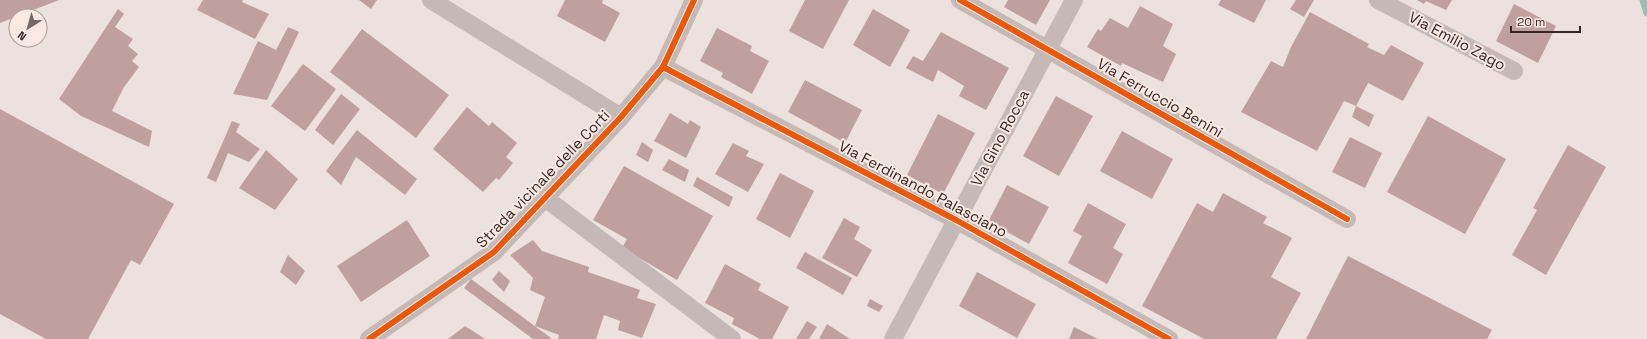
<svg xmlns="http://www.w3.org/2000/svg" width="1647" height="339" font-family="'Space Grotesk',sans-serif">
<rect width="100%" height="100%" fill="#ece1dd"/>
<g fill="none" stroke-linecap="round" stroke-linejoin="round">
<path stroke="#99bfb4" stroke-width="7" d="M1643,0L1647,13"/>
</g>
<g fill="#c0a09e">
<path d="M0,0H59L0,23Z"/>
<path d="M203,0H243L242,2L269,14L255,39L197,10Z"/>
<path d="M359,0H377L371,9Z"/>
<path d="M565,0H603L602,3L620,13L605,42L557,16Z"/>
<path d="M805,0H849L823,49L789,31Z"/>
<path d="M1008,0H1050L1036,25L1004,7Z"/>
<path d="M1221,0H1266L1254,23L1218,5Z"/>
<path d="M1296,0H1314L1304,17L1290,9Z"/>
<path d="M1417,0H1452L1446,10L1426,1L1424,4Z"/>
<path d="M1514,4L1556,26L1538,63L1496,41Z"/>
<path d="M1140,6L1173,24L1163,46L1176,54L1163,82L1122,63L1121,66L1087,47L1098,29L1101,31L1110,18L1128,28Z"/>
<path d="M118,9L124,14L115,27L133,39L128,46L138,54L132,61L139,67L124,87L112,111L152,131L149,147L81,116L59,99Z"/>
<path d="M873,9L910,30L890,67L853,45Z"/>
<path d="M1310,12L1369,44L1367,47L1384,55L1391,45L1424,63L1403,101L1368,83L1356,106L1344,101L1317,151L1241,112L1271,61L1283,67L1291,47Z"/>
<path d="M288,27L299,32L267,100L233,94L258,41L276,50Z"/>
<path d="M717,28L752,46L750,51L769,61L752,94L721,77L723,73L700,61Z"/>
<path d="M362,29L449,95L416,138L330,72Z"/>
<path d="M941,32L1009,68L986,110L959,96L964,86L938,70L933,82L906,68L913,56L923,61Z"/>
<path d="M303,64L336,89L305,131L271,106Z"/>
<path d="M805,80L862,110L845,143L788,112Z"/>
<path d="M341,94L360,109L333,145L315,130Z"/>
<path d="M1056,96L1093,116L1059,176L1023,156Z"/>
<path d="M1356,106L1374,115L1369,127L1352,117Z"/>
<path d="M467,107L489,126L492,122L517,143L506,157L513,163L499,180L496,178L483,192L433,149Z"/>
<path d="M0,109L174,204L140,265L131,260L88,339H46L0,314Z"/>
<path d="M670,113L688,124L690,120L701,127L686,158L654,141Z"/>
<path d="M938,114L975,133L943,194L907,175Z"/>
<path d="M1428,116L1506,159L1465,234L1387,192Z"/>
<path d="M232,121L240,124L236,132L260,149L249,162L228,153L216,182L207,178Z"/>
<path d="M357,130L417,179L405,195L356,157L341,185L326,171Z"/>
<path d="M1122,131L1173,159L1152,199L1100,171Z"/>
<path d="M1350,137L1382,153L1365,188L1332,172Z"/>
<path d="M642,142L653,150L648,162L636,155Z"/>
<path d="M733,143L749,151L746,156L764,164L748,192L715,174Z"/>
<path d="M1568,145L1606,167L1546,275L1512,255L1537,210L1533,208Z"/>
<path d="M266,150L298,179L275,210L239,188Z"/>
<path d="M669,159L689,170L685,182L662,170Z"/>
<path d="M624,166L713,216L677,280L622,248L627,239L593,220Z"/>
<path d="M780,173L814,191L790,238L756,219Z"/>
<path d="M697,177L733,197L729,207L693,186Z"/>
<path d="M1007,185L1049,207L1029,244L988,222Z"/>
<path d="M1223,193L1267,217L1263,223L1292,238L1271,277L1301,293L1276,339H1204L1142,306L1197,203L1213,212Z"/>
<path d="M1088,203L1126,224L1113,248L1123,254L1107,284L1068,263L1082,236L1073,231Z"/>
<path d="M844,218L860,227L854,239L872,250L857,277L822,258Z"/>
<path d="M407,220L430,256L361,302L337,266Z"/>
<path d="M533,240L542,251L589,267L588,272L640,290L637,298L656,304L642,338L618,330L620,321L604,315L596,339H558L559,335L535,326L545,297L530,290L533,278L510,255Z"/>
<path d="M805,252L852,278L843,295L796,268Z"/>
<path d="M288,255L305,271L296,285L280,272Z"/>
<path d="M1348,256L1492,330L1487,339H1306Z"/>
<path d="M725,264L761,284L758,290L789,307L772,339H760L732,324L734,318L705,303Z"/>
<path d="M499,271L510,281L504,292L492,280Z"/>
<path d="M977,272L1036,304L1017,338L959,306Z"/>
<path d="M471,279L551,338L550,339H533L464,288Z"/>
<path d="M870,299L883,306L879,312L867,306Z"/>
<path d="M807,321L817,327L809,339H796Z"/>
<path d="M827,324L850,339H819Z"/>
<path d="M465,326L485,339H448Z"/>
<path d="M1074,327L1098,339H1069Z"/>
</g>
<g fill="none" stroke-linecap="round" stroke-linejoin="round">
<g stroke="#c4b9b7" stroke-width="18">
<path d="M431,0L621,117"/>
<path d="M960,0L1347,219"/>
<path d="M1378,0L1514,71"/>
<path d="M663,67L956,220L1169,339"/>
<path d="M545,198L732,339"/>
<path d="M369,339L494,252L621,117L663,67L694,0"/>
<path d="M893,339L1074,0"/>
</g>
<defs>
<g id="cycleway">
<path d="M960,0L1347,219"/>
<path d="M663,67L956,220L1169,339"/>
<path d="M369,339L494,252L621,117L663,67L694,0"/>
</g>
</defs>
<use href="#cycleway" stroke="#fae9e3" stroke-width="8"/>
<use href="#cycleway" stroke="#e8590c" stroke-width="6"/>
</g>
<g text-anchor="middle" stroke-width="4" stroke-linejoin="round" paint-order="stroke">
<g font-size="15" fill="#342625" stroke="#fae9e3">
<text transform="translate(1457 41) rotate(28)" y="5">Via Emilio Zago</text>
<text transform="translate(1160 98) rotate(30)" y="5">Via Ferruccio Benini</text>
<text transform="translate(1000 138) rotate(-62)" y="5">Via Gino Rocca</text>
<text transform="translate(543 179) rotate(-46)" y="5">Strada vicinale delle Corti</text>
<text transform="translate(923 189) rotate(28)" y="5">Via Ferdinando Palasciano</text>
</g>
</g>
<g transform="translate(28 28) rotate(217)"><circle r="19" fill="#fae9e3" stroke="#ab9b97"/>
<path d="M0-3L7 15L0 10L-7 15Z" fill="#746765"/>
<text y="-6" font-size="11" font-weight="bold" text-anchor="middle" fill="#342625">N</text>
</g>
<path d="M1511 26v6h69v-6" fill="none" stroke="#342625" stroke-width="2"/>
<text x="1517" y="26" font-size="12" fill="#342625" stroke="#fae9e3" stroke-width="3" paint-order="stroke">20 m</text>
</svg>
